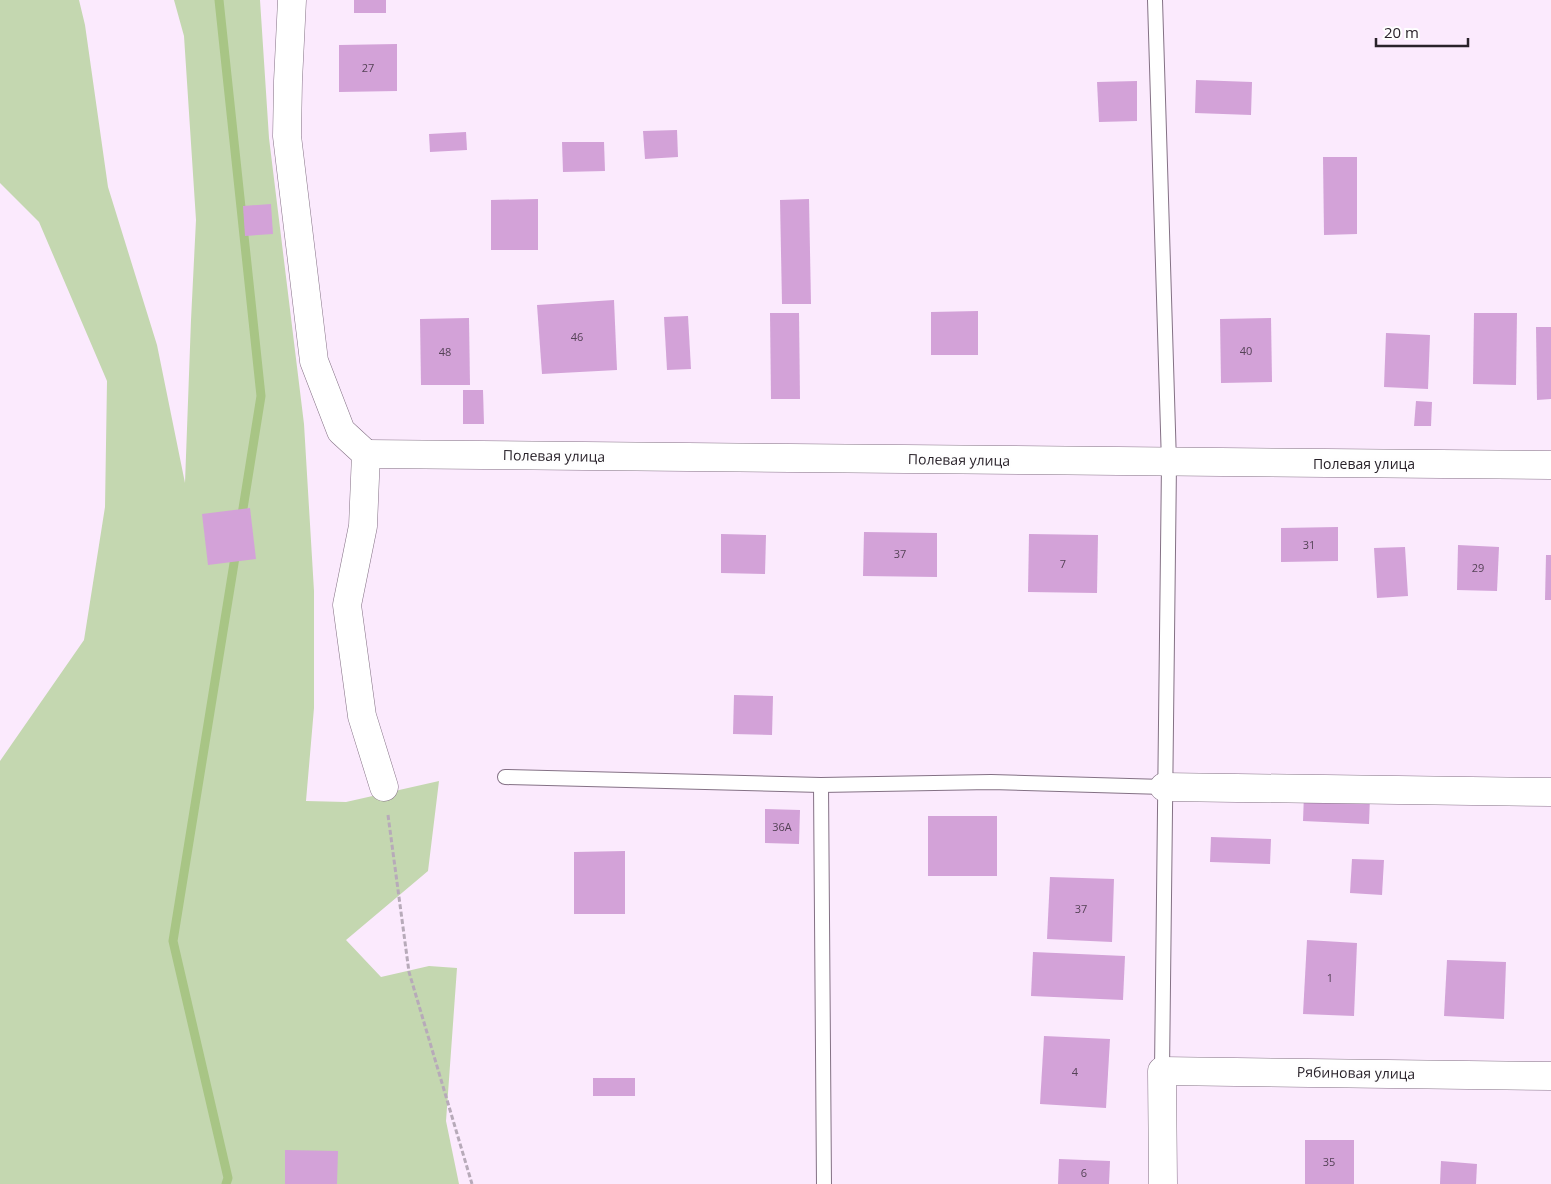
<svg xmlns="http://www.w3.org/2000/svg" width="1551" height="1184" font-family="'Open Sans',sans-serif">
<rect width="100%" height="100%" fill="#fbeafd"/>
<path fill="#c4d7b0" d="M0,0H79L85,25L108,187L157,345L185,483L191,320L196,220L184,36L174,0H260L269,138L304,424L314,591V708L306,801L346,802L439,781L428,871L346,940L381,977L429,966L457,968L446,1121L459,1184H0V761L84,640L105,507L107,381L39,222L0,183Z"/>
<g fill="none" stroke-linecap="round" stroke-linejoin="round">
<g stroke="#a8c585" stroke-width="9">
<path d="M219,0L261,396L241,521"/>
<path d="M226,1184L228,1178L173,941L236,551"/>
</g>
</g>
<g fill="#d3a2d8">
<rect x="354" y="0" width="32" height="13"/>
<path d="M397,44V91L339,92V45Z"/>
<path d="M1196,80L1252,82L1251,115L1195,113Z"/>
<path d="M1137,81V121L1099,122L1097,82Z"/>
<path d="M677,130L678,157L645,159L643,131Z"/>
<path d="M466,132L467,150L430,152L429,134Z"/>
<path d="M562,142H604L605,171L563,172Z"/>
<path d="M1323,157H1357V234L1324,235Z"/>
<path d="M538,199V250H491V200Z"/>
<path d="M809,199L811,304H782L780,200Z"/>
<path d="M271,204L273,234L245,236L243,206Z"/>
<path d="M614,300L617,370L542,374L537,305Z"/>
<path d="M978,311V355H931V312Z"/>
<path d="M770,313H799L800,399H771Z"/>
<path d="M1474,313H1517L1516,385L1473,384Z"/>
<path d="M688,316L691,369L667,370L664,317Z"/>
<path d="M469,318L470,385H421L420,319Z"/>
<path d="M1271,318L1272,382L1221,383L1220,319Z"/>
<path d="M1536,327H1551V399L1537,400Z"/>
<path d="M1386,333L1430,335L1428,389L1384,387Z"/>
<path d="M463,390H483L484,424H463Z"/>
<path d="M1416,401L1432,402L1431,426H1414Z"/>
<path d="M250,508L256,559L208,565L202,514Z"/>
<path d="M1338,527V561L1281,562V528Z"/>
<path d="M864,532L937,533V577L863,576Z"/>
<path d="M721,534L766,535L765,574L721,573Z"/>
<path d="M1029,534L1098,535L1097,593L1028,592Z"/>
<path d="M1458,545L1499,547L1497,591L1457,590Z"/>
<path d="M1405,547L1408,596L1377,598L1374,548Z"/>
<path d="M1546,555H1551V600H1545Z"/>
<path d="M734,695L773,696L772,735L733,734Z"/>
<path d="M1304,794L1370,797L1369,824L1303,821Z"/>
<path d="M765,809L800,810L799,844L765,843Z"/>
<rect x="928" y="816" width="69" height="60"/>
<path d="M1211,837L1271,839L1270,864L1210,862Z"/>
<path d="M625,851V914H574V852Z"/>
<path d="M1352,859L1384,860L1382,895L1350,893Z"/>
<path d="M1050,877L1114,879L1112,942L1047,939Z"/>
<path d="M1307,940L1357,943L1354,1016L1303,1014Z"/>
<path d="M1033,952L1125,956L1123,1000L1031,996Z"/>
<path d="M1447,960L1506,962L1504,1019L1444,1016Z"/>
<path d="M1044,1036L1110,1039L1106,1108L1040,1104Z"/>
<rect x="593" y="1078" width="42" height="18"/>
<rect x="1305" y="1140" width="49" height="44"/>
<path d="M285,1150L338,1151L337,1184H285Z"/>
<path d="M1059,1159L1110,1161L1109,1184H1058Z"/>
<path d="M1441,1161L1477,1164L1476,1184H1440Z"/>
</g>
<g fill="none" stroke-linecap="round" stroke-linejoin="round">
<defs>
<g id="service">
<path d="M1155,0L1169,463L1162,1071"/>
<path d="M505,777L821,785L991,782L1164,787"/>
<path d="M821,785L824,1184"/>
</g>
<g id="minor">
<path d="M292,0L288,81L287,136L314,361L341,431L366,454L363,526L347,605L362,716L384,787"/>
<path d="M366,454L1551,465"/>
<path d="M1164,787L1551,792"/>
<path d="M1163,1184L1162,1071L1551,1076"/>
</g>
</defs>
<use href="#service" stroke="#847185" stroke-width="16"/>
<use href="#minor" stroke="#847185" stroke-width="29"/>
<path stroke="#b7aab9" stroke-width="3" stroke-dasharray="5 2.5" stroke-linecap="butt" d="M388,815L409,972L472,1184"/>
<use href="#service" stroke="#fff" stroke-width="14"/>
<use href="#minor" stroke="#fff" stroke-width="28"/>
</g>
<g text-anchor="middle" stroke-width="5" stroke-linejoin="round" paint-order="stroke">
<g font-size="11" fill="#544256">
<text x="368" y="72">27</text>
<text x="577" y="341">46</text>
<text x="1246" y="355">40</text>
<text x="445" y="356">48</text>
<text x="1309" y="549">31</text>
<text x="900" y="558">37</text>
<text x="1063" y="568">7</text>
<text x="1478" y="572">29</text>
<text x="782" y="831">36А</text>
<text x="1081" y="913">37</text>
<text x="1330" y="982">1</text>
<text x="1075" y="1076">4</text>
<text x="1329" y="1166">35</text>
<text x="1084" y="1177">6</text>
</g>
<g font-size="14" fill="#29222a" stroke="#fefefe">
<text transform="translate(554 456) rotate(1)" y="5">Полевая улица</text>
<text transform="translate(959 460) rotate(1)" y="5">Полевая улица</text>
<text x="1364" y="469">Полевая улица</text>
<text transform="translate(1356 1073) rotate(1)" y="5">Рябиновая улица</text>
</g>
</g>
<path d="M1376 38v8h92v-8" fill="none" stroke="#29222a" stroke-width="2.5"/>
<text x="1384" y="38" font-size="15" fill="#29222a" stroke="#fefefe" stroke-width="4" paint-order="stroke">20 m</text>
</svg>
